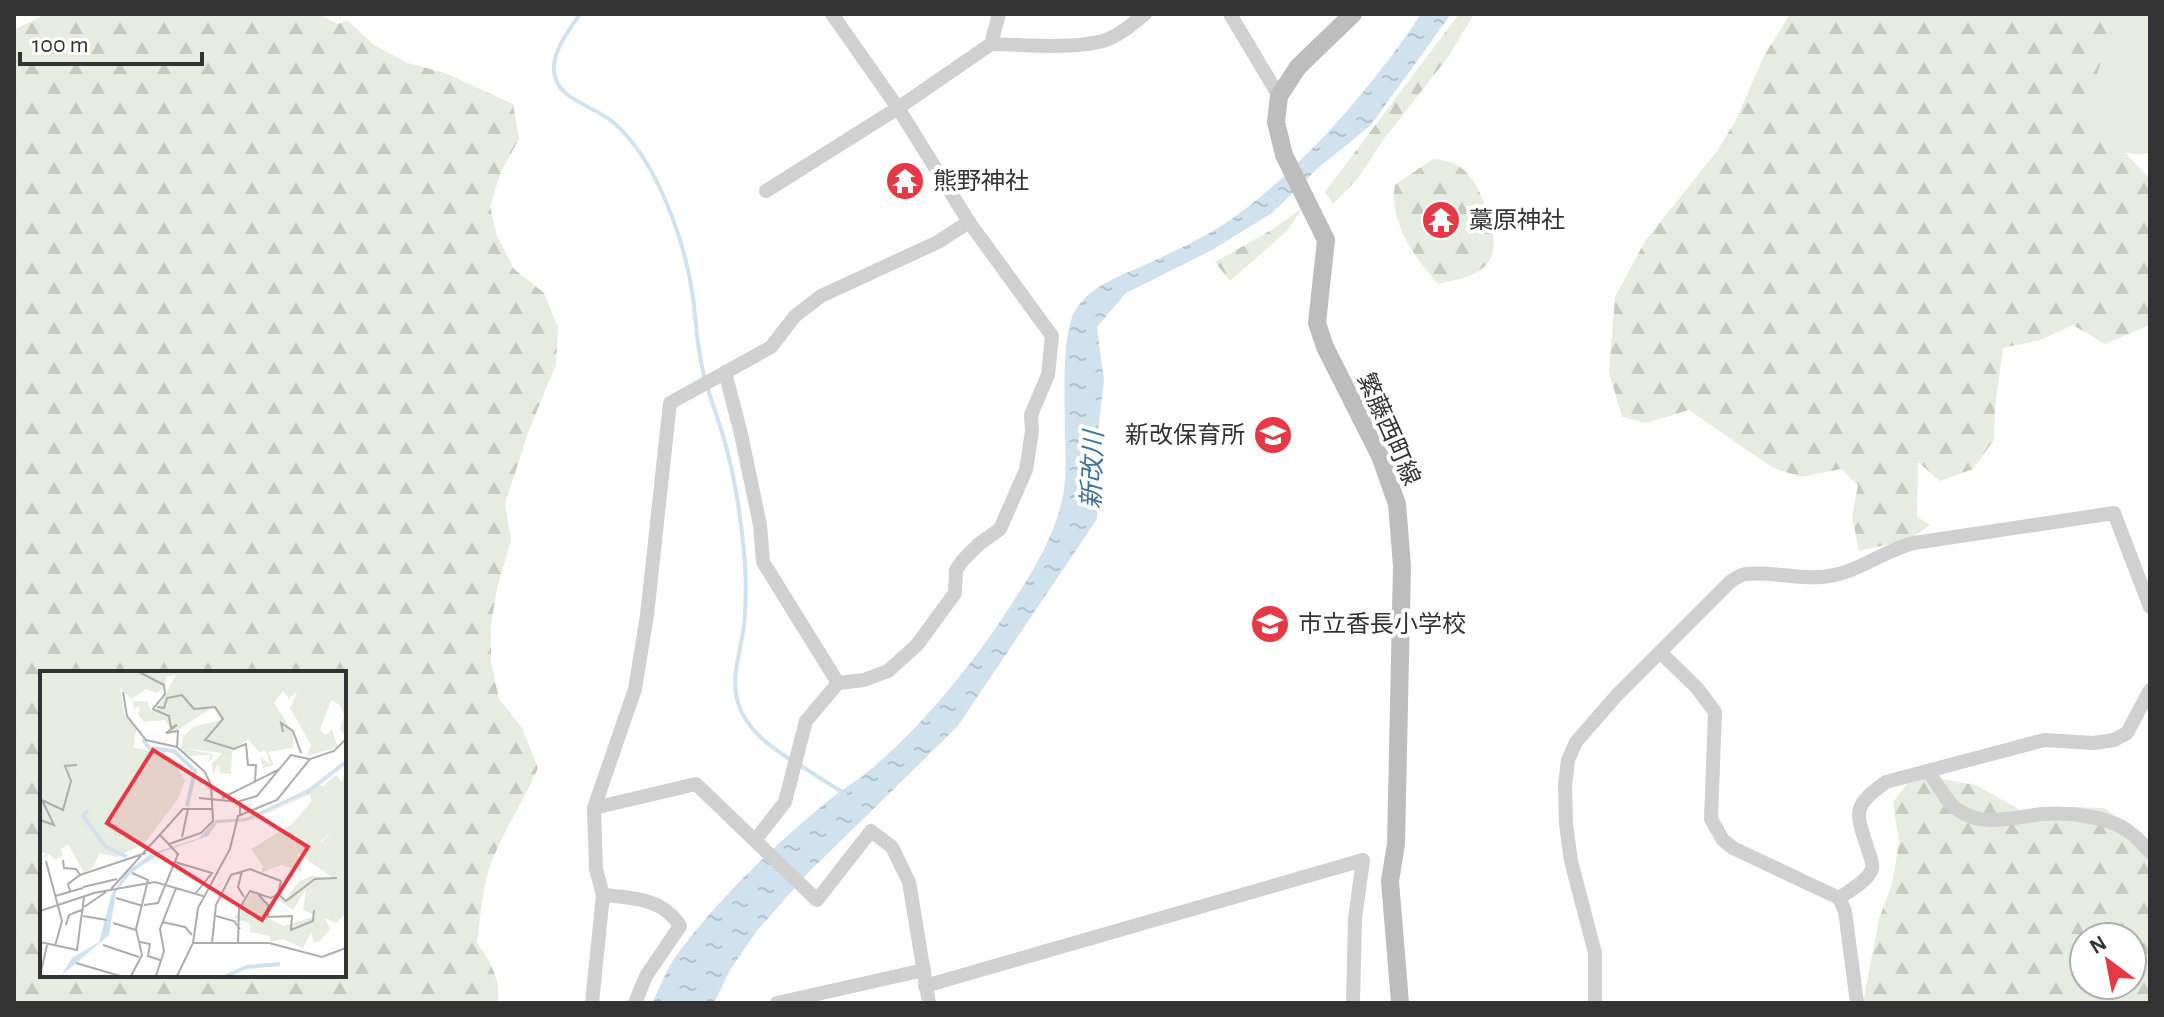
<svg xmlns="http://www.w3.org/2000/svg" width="2164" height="1017" font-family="'Alegreya Sans','Noto Sans JP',sans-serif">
<defs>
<pattern id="forest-firs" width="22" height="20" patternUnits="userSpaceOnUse" patternTransform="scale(2)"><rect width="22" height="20" fill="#e6ecdf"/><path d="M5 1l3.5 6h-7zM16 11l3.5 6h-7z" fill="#c6cbc0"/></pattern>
<pattern id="water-ripples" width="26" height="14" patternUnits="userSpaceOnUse" patternTransform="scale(2)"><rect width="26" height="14" fill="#cfe2ee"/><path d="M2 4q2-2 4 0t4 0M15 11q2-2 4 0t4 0" fill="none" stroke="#b2c2cd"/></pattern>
</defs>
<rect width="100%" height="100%" fill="#fff"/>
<path fill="#e6ecdf" d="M2102,14H2150V153L2137,154L2102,150L2082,121Z"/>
<g fill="url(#forest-firs)" fill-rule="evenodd">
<path d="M46,14H318L338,24L347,20L374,45L408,63L445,73L513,104L519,139L501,172L490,206L497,236L514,269L544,293L558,327L556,364L528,433L505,504L511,540L497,588L491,625V662L499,699L522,728L538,768C523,803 501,834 489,869C482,893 480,919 477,943C489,959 503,983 497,1003H14V30ZM344,673V975H42V673Z"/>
<path d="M1459,14H1474L1449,56L1383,140L1359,177L1333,204L1325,192Z"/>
<path d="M1790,14H2106L2107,44L2085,110L2150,179V325L2105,344L2073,325L2040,340L2003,348L1995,407L1994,440L1973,469L1940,481L1918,462L1917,517L1930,525L1908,540L1859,551L1852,516L1858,485L1841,469L1801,477L1773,468L1689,410L1646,423L1622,417L1609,372L1615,297L1645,241L1717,151L1736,120L1764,56Z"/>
<path d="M1433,159C1446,160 1458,163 1467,173C1482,189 1503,241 1489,261C1479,277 1455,280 1438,284C1415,258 1388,221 1395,185Z"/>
<path d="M1303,207L1287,231L1230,281L1215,262L1275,228Z"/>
<path d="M1915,774L1976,785L2022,811L2052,807L2104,808L2150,840V1003H1863L1879,919L1892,884L1899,843L1893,802ZM2084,937H2132V985H2084Z"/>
</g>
<path fill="url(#water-ripples)" d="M1421,14H1451L1371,125L1317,169L1272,213L1212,250L1126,293L1097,327L1104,381L1097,439V519L957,727L807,874L756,932L730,970L714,1003H652C660,988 666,970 676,956C717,901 770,849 823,805C838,792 855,782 870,770C926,723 980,655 1018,594C1040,560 1063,519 1065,479C1068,441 1057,338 1076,309C1091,285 1123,275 1147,264C1179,249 1212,234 1240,213C1304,166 1377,81 1421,14Z"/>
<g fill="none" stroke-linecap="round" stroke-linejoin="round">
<g stroke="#cfe2ee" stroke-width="4">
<path d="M580,14C568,32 547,57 556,80C564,101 598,108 614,123C657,160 685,242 693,297C696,322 697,350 704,375C710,400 721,425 727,450C737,488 742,526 745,564C746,584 746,606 744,625C741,652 730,677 738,703C746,729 769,746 791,760"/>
<path d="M798,764L845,794"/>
</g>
<g stroke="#d0d0d0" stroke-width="14">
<path d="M1230,14L1279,96"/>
<path d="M991,44C1021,45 1074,49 1103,41C1119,36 1132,24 1145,14"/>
<path d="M766,191L898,108L991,44L999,14"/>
<path d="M725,372L741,434L760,525L763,562L838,683"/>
<path d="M1660,652L1697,688L1715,712L1711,819L1723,840L1733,848L1839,898"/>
<path d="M1928,771C1937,783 1946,802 1958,810C1983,828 2014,817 2043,814C2069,812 2111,816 2132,834C2139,839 2144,846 2150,852"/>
<path d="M594,808L696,784L817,900L871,831L892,847L909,882L929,1003"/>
<path d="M756,839L785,802L806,721L838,683L864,680L888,671L917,645L955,593L956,570L963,560L979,544L1000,529L1026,470L1032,431L1031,415L1048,375L1052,336L969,222L898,108L832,14"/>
<path d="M603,895C633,898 663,898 680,926L646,976L635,1003"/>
<path d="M1839,898C1849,891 1868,881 1872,869C1873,863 1870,855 1868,850C1856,812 1851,807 1886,782L2044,740L2094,743L2114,740L2127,733L2150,690"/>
<path d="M1839,898L1845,911L1857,1003"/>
<path d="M925,986L1363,860L1355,919L1353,1003"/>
<path d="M592,1003L603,895L596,869L594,808L635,689L647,615L670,403L771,347L795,316L821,296L938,242L969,222"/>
<path d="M777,1003L924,970"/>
<path d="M1595,1003V953L1571,861L1566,824L1565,786L1568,760L1576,742L1617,695L1730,582C1735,579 1741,574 1746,574C1767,571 1797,579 1821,577C1855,575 1882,551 1914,543L2114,513L2150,607"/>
</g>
<path stroke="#bdbdbd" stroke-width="18" d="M1353,14L1298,67L1279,96L1276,122L1284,155L1326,240L1317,323L1325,347L1380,456L1397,504L1402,566L1396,844L1390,881L1400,1003"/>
</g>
<defs>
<symbol id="temple-disc" viewBox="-11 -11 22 22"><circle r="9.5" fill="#e63946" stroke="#fff"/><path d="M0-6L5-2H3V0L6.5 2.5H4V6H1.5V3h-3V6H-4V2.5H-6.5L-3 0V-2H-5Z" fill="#fff"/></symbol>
<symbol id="school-disc" viewBox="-11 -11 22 22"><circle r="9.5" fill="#e63946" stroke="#fff"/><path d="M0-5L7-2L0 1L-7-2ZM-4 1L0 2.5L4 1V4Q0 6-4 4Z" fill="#fff"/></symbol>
</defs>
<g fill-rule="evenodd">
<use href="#temple-disc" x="883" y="159" width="44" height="44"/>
<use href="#temple-disc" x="1419" y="198" width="44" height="44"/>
<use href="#school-disc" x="1251" y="413" width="44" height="44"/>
<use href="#school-disc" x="1248" y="602" width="44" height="44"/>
</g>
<g text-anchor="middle" stroke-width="8" stroke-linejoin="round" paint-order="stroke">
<g font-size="24" fill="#333" stroke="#fff" text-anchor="start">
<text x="933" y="189">熊野神社</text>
<text x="1469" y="228">藁原神社</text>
<text x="1245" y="443" text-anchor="end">新改保育所</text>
<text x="1298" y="632">市立香長小学校</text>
</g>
<g font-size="24" fill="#333" stroke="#fff">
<text transform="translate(1389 429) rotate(66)" y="8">繁藤西町線</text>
</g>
<g font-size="26" font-style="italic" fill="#3f7597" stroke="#fff">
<text transform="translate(1092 470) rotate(-88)" y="9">新改川</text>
</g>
</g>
<g transform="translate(40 671)">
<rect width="306" height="306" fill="#fff"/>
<path d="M306,136V209L299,211L256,181L265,166L282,171L293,161Z" fill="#e6ecdf"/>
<path d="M0,1H306V65L300,58L304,45L300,34L291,29L280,59L286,64L292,58L298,76L267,85L271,74L250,37L257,21L249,28L243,20L234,32L253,61V77L228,81L234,94L223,97L220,86L230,93L226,80L219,81L208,68L192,81L191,103L180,102L178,93L173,104L172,93L182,82L144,77L172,83L173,86L168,92L170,84L150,85L141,79L143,66L153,56L181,49L173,36L133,62L125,49L104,51L98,44L100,35L94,38L93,30H107L111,40H116L136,4L126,6L125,16L117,22L106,18L91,28L80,17L85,45L97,55L93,76L131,85L145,110L138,128L104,173L76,186L60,182L53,196L44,202L28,173L21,178L23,185L15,189L9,183L0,189L7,182H0ZM306,97V140L297,158L280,171L264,167L257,181L262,201L241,194L221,202L223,195L211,178L252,153L271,131L270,123L214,148L199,152L277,113L283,115L296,104L302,111ZM291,201H306L298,209L306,208L305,243L296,252L285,247L290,258L280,270L274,272L271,261L263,277L243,268L231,271L229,265L210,261V253L194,247L212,221L227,231L228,247L244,255L276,245L263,239L266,218L253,239L235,227L245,228L260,210L272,205L295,207Z" fill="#e6ecdf"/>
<path d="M269,118L267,122L205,150L177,152L168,165L122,181L90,203L76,221L69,264L21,305L32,287L59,271L72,222L87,201L110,183L159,167L176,149L206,147Z" fill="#cfe2ee"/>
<path fill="none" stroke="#cfe2ee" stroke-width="4" d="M103,68L109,77L134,80L155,100L147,135M266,122L306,91M48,139L43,145L66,176L87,186M186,305L207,296L240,293"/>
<path fill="none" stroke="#adadad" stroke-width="2" d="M99,1L124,14L125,23L113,38L129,45L131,57L137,54L126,62L138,60L137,76L165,101L171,114L173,150L161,162L129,173M83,21L87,45L106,69L137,76M117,36L124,37L127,27L142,24L154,38L175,36L183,48L165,69L194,78L206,73L208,94H216L215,111M243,61L241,52L253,60L261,82M159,127L200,131M182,127L240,98M200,143V130L217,125L251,84L269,88M0,159V149L14,154L2,129L23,139L31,110L25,95L37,94M142,166L148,138M23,189L24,197L36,198L40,204M6,190L22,250L15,275M135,191L172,202L156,222M202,200L198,216L204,226M43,216L77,208M71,218L143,138H172M30,220L28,213L40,204L106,182M216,221L228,234V246L252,245L251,259L273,250L274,239M15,225L43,217M76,227L103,235M104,234L118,232L138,183L120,164M44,236L66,221M0,240L54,222L115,211L163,225M43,245L67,249M176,245L194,250L200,258M122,251L145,256L152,264M73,252L96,259M26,254L29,244L44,238M0,271L37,279L44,226M100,271L110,273L108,285L120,289M153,272H229L282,286L306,277M172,272L176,234L191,204L210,198L225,204L241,210L238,223M198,272L199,238L210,220L231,227L238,223L246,230L275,208L297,207M63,274L99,286M36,292L80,305M0,305L7,274M91,305L102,284L96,258L108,209L92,202M116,305L124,280L120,258L136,217M137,305L153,272L158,237L190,178L198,145L237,129L270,88L294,80L306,68"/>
<path fill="#e63946" fill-opacity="0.15" stroke="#e63946" stroke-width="4" d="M113,79L268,176L222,249L67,152Z"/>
<rect width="306" height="306" fill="none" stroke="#333" stroke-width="4"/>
</g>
<rect width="2164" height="1017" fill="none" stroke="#333333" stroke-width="32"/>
<g transform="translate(2108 961) rotate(328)"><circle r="38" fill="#ffffff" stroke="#adadad" stroke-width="2"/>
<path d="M0-6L14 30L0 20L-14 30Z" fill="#e63946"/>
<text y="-12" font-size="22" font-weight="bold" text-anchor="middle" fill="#333333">N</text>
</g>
<path d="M20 52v12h182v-12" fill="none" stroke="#333333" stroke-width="4"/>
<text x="32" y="52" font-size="24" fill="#333333" stroke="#ffffff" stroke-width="6" paint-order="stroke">100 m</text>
</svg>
